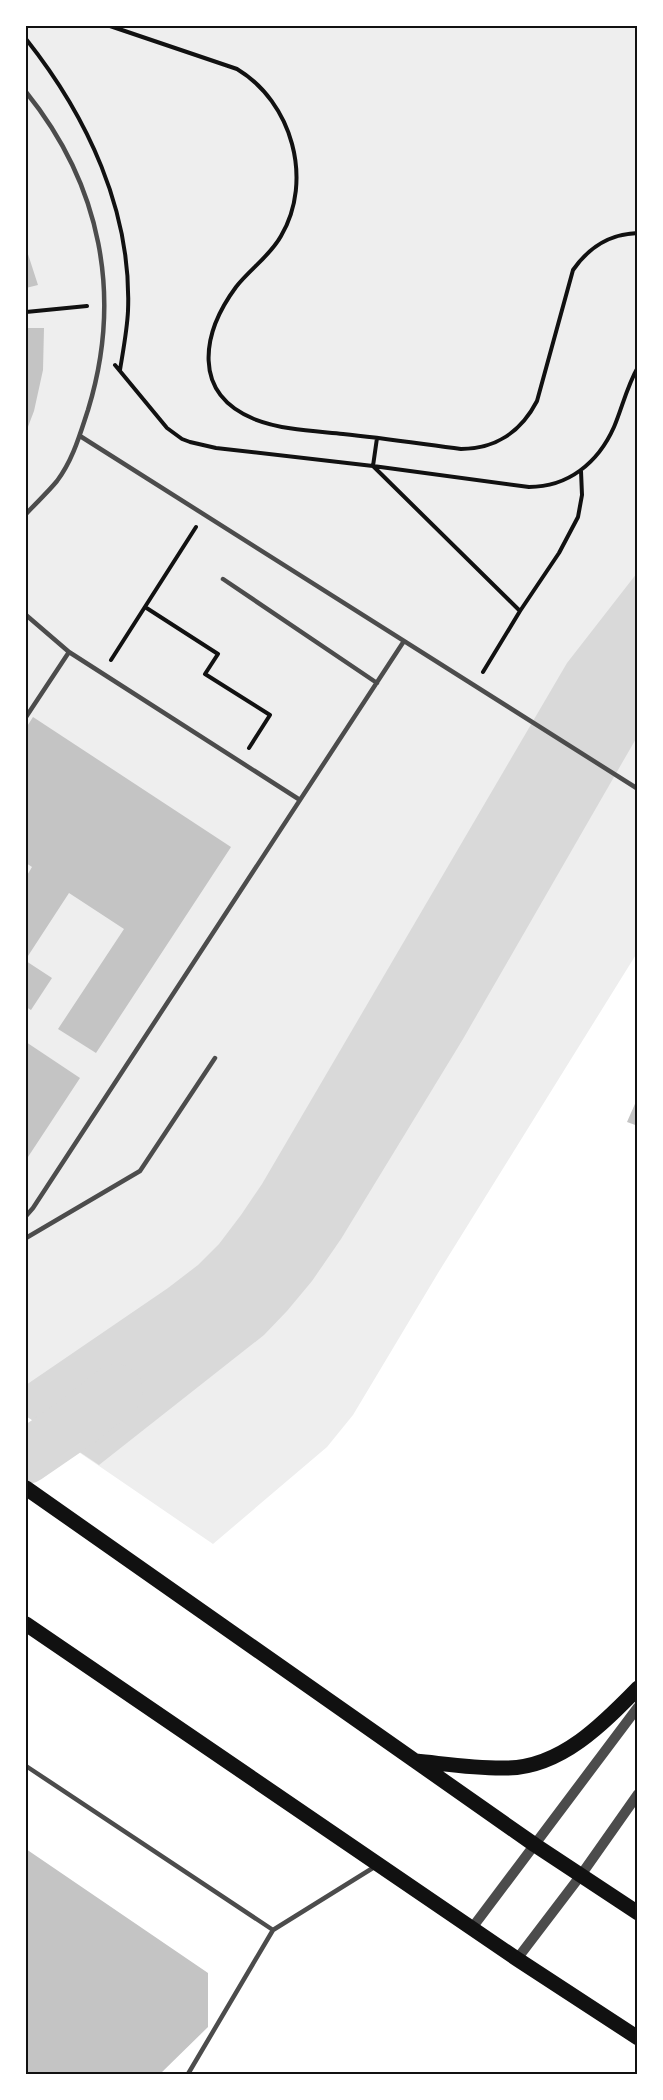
<svg xmlns="http://www.w3.org/2000/svg" width="663" height="2100" font-family="'Varela Round',sans-serif">
  <style>
    .green { fill: #eee }
    .water { fill: #d9d9d9 }
    .lines { fill: none; stroke-linecap: round; stroke-linejoin: round }
    .river { stroke: #d9d9d9; stroke-width: 54 }
    .building { fill: #c4c4c4 }
    .path { stroke: #111; stroke-width: 4 }
    .service { stroke: #4c4c4c; stroke-width: 4.5 }
    .tertiary { stroke: #4c4c4c; stroke-width: 10 }
    .primary { stroke: #111; stroke-width: 15 }
    .neatline { fill: none; stroke: #111; stroke-width: 2 }
  </style>
  <rect width="100%" height="100%" fill="#fff"/>
  <path class="green" d="M 26,26 L 637,26 L 637,953 L 438,1273 L 353,1415 L 327,1447 L 213,1544 L 26,1416 Z"/>
  <path class="water" d="M 637,573 L 637,737 L 463,1039 L 341,1239 L 312,1281 L 287,1311 L 264,1335 L 99,1465 L 26,1416 L 26,1385 L 168,1288 L 198,1265 L 219,1244 L 241,1215 L 262,1184 L 567,663 Z"/>
  <g class="lines">
    <path class="river" d="M 26,1457 L 77,1422 L 116,1391"/>
  </g>
  <path class="building" d="M 26,248 L 38,285 L 26,288 Z
    M 26,328 L 44,328 L 43,370 L 34,411 L 26,432 Z
    M 33,717 L 231,847 L 96,1053 L 58,1029 L 124,929 L 69,893 L 26,959 L 26,877 L 32,867 L 26,863 L 26,728 Z
    M 26,961 L 52,978 L 31,1010 L 26,1007 Z
    M 26,1042 L 80,1078 L 26,1160 Z
    M 638,1097 L 638,1126 L 627,1122 Z
    M 26,1849 L 208,1973 L 208,2027 L 160,2074 L 26,2074 Z"/>
  <g class="lines">
    <path class="path" d="M 110,26 L 237,69 C 292,102 314,180 281,236 C 270,256 250,269 236,287 C 202,333 191,393 254,419 C 282,430 314,431 343,434 C 383,438 422,444 461,449 C 495,449 521,432 537,401 L 573,270 C 589,247 609,234 638,233
      M 26,39 C 87,116 132,211 128,311 C 127,331 123,351 120,370
      M 26,312 L 87,306
      M 115,365 L 167,428 L 182,439 L 190,442 L 216,448 L 373,466 L 529,487 C 568,487 598,463 614,427 C 622,408 627,386 638,367
      M 377,438 L 373,466 L 520,611
      M 145,607 L 218,654 L 205,674 L 270,715 L 249,748
      M 111,660 L 196,527
      M 483,672 L 520,611 L 559,553 L 578,517 L 582,495 L 581,471"/>
    <path class="service" d="M 26,92 C 101,185 123,296 88,410 C 80,434 73,460 57,481 C 48,492 36,503 26,514
      M 80,436 L 638,789
      M 223,579 L 377,683
      M 26,615 L 69,652 L 300,800
      M 26,717 L 69,652
      M 26,1216 L 33,1208 L 404,641
      M 26,1238 L 140,1171 L 215,1058
      M 26,1766 L 273,1930
      M 188,2074 L 273,1930 L 376,1866"/>
    <path class="tertiary" d="M 472,1928 L 638,1707
      M 517,1959 L 581,1875 L 638,1794"/>
    <path class="primary" d="M 26,1488 L 535,1845 L 638,1913
      M 26,1624 L 517,1959 L 638,2038
      M 416,1761 C 446,1764 477,1769 508,1768 C 561,1767 603,1724 638,1688"/>
  </g>
  <rect width="663" height="2100" fill="none" stroke="#ffffff" stroke-width="54"/>
  <rect x="27" y="27" width="609" height="2046" class="neatline"/>
</svg>
